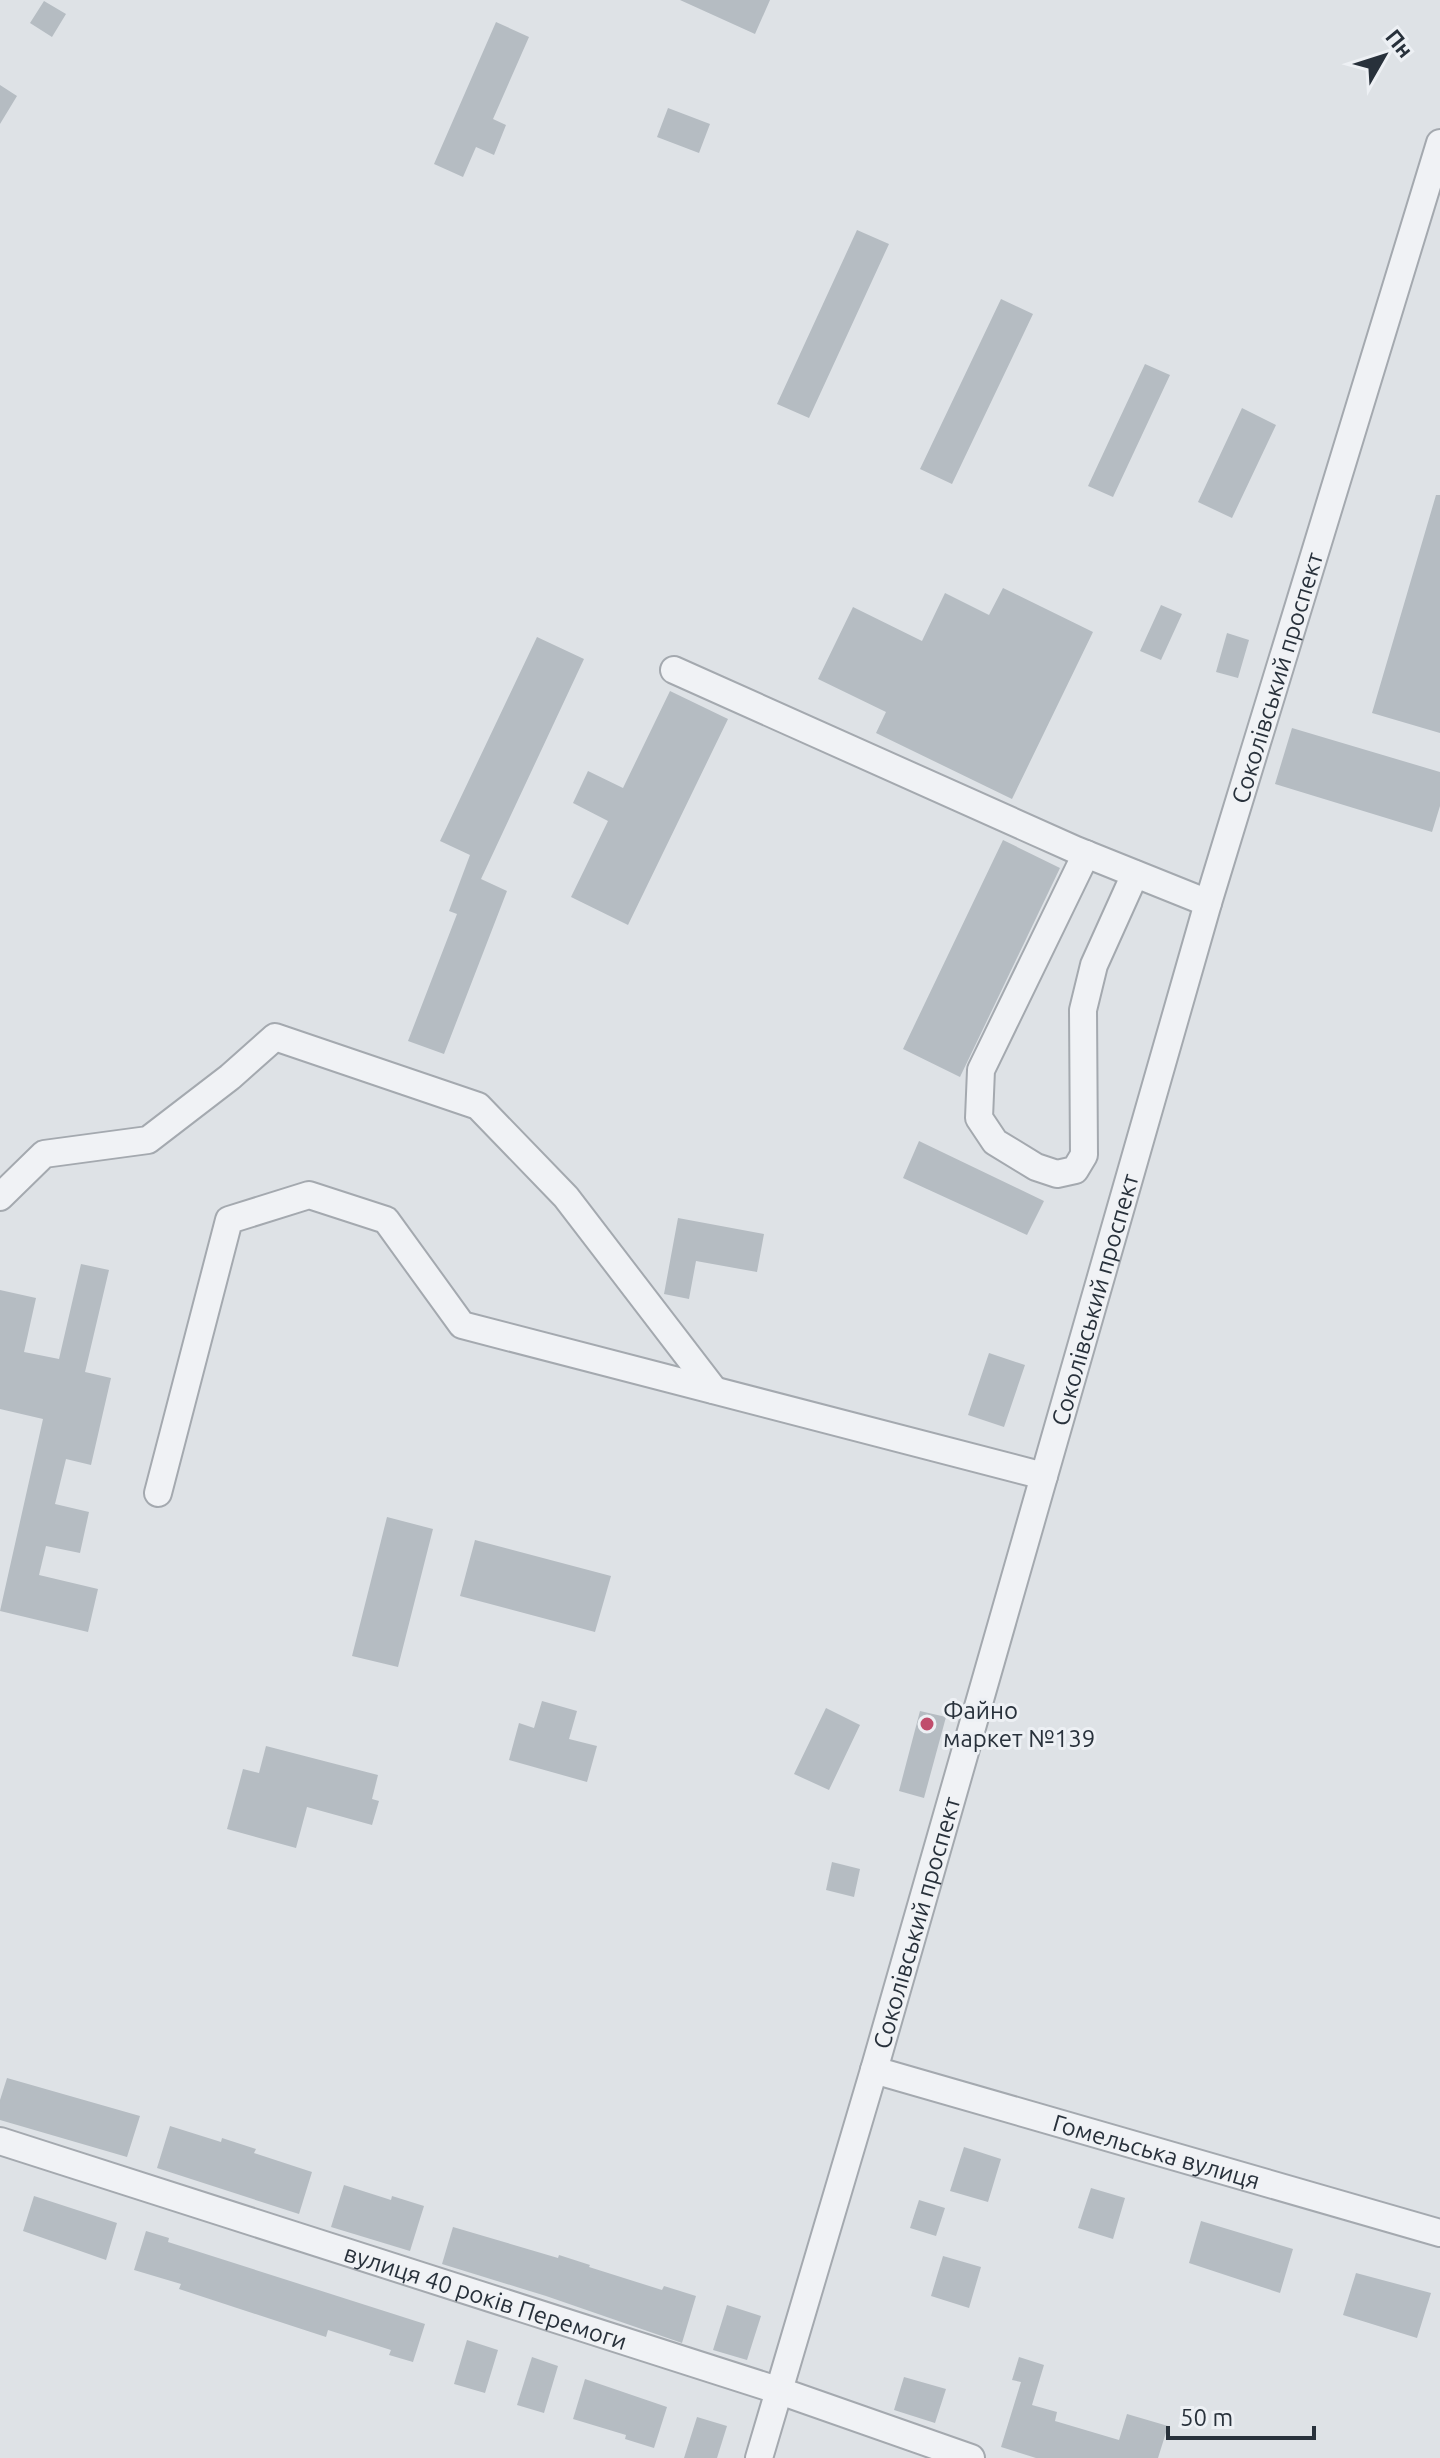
<svg xmlns="http://www.w3.org/2000/svg" width="1440" height="2458" font-family="Ubuntu,sans-serif">
  <style>
    .building { fill: #b5bcc2 }
    .lines { fill: none; stroke-linecap: round; stroke-linejoin: round }
    .minor-casing { stroke: #a4a9af; stroke-width: 30 }
    .minor { stroke: #f0f2f5; stroke-width: 26 }
    .poi-dot { fill: #c04d6c; stroke: #edf0f4; stroke-width: 3 }
    .labels { text-anchor: middle; dominant-baseline: central; stroke-width: 6; stroke-linejoin: round; paint-order: stroke }
    .street-label { font-size: 24px; fill: #28313b; stroke: #edf0f4 }
    .poi-label { font-size: 24px; fill: #28313b; stroke: #edf0f4; text-anchor: start }
  </style>
  <rect width="100%" height="100%" fill="#dee2e6"/>
  <path class="building" d="M 680,0 L 770,0 L 755,34 Z
    M 44,1 L 66,14 L 52,37 L 30,23 Z
    M 496,22 L 529,37 L 493,119 L 506,125 L 494,155 L 476,147 L 463,177 L 434,164 Z
    M 0,85 L 17,96 L 0,124 Z
    M 668,108 L 710,124 L 699,153 L 657,137 Z
    M 857,230 L 889,244 L 809,418 L 777,404 Z
    M 1001,299 L 1033,314 L 952,484 L 920,469 Z
    M 1145,364 L 1170,375 L 1113,497 L 1088,486 Z
    M 1242,408 L 1276,425 L 1232,518 L 1198,502 Z
    M 1436,495 L 1440,495 L 1440,733 L 1372,713 Z
    M 1003,588 L 1093,632 L 1012,799 L 876,733 L 886,712 L 818,679 L 853,607 L 922,641 L 945,593 L 989,615 Z
    M 1161,605 L 1182,614 L 1161,660 L 1140,651 Z
    M 1227,633 L 1249,640 L 1238,678 L 1216,672 Z
    M 537,637 L 584,659 L 481,879 L 507,891 L 444,1054 L 408,1041 L 457,914 L 449,911 L 470,855 L 440,841 Z
    M 670,691 L 728,719 L 628,925 L 571,897 L 608,821 L 573,803 L 588,771 L 623,788 Z
    M 1292,728 L 1440,772 L 1440,806 L 1432,832 L 1275,784 Z
    M 1003,840 L 1060,868 L 960,1077 L 903,1049 Z
    M 919,1141 L 1044,1201 L 1027,1235 L 903,1178 Z
    M 678,1218 L 764,1234 L 757,1272 L 696,1261 L 689,1299 L 664,1294 Z
    M 81,1264 L 109,1270 L 85,1372 L 111,1378 L 91,1465 L 66,1459 L 55,1504 L 89,1512 L 80,1553 L 46,1546 L 39,1575 L 98,1589 L 88,1632 L 0,1611 L 43,1419 L 0,1409 L 0,1290 L 36,1298 L 24,1352 L 59,1359 Z
    M 989,1353 L 1025,1365 L 1004,1427 L 968,1415 Z
    M 387,1517 L 433,1529 L 398,1667 L 352,1656 Z
    M 475,1540 L 611,1576 L 595,1632 L 460,1596 Z
    M 542,1701 L 577,1711 L 569,1739 L 597,1746 L 587,1782 L 509,1760 L 519,1723 L 534,1728 Z
    M 826,1708 L 860,1725 L 829,1790 L 794,1774 Z
    M 920,1711 L 946,1717 L 924,1798 L 899,1791 Z
    M 266,1746 L 378,1775 L 372,1799 L 379,1801 L 372,1825 L 307,1807 L 296,1848 L 227,1829 L 243,1769 L 259,1773 Z
    M 832,1862 L 860,1869 L 854,1897 L 826,1890 Z
    M 7,2078 L 140,2116 L 127,2157 L 0,2120 L 0,2100 Z
    M 170,2126 L 221,2142 L 222,2138 L 256,2149 L 254,2153 L 312,2172 L 299,2214 L 157,2168 Z
    M 964,2147 L 1001,2159 L 988,2202 L 950,2191 Z
    M 344,2185 L 391,2200 L 392,2196 L 424,2206 L 410,2251 L 331,2227 Z
    M 1091,2188 L 1125,2198 L 1113,2239 L 1078,2228 Z
    M 34,2196 L 117,2223 L 106,2260 L 23,2231 Z
    M 919,2200 L 945,2208 L 936,2236 L 910,2228 Z
    M 1201,2221 L 1293,2249 L 1280,2293 L 1189,2263 Z
    M 453,2227 L 558,2258 L 559,2255 L 590,2265 L 589,2267 L 662,2290 L 664,2286 L 696,2296 L 682,2343 L 546,2296 L 442,2264 Z
    M 146,2231 L 169,2238 L 168,2242 L 425,2324 L 413,2362 L 389,2355 L 391,2350 L 328,2330 L 326,2337 L 179,2289 L 181,2284 L 134,2270 Z
    M 943,2256 L 981,2267 L 969,2308 L 931,2296 Z
    M 1356,2273 L 1431,2293 L 1417,2338 L 1343,2315 Z
    M 727,2305 L 761,2316 L 747,2360 L 713,2350 Z
    M 467,2340 L 498,2350 L 485,2393 L 454,2384 Z
    M 532,2357 L 558,2366 L 544,2413 L 517,2405 Z
    M 1019,2357 L 1044,2365 L 1032,2405 L 1057,2412 L 1055,2421 L 1119,2440 L 1127,2414 L 1168,2426 L 1158,2458 L 1036,2458 L 1001,2447 L 1021,2382 L 1012,2380 Z
    M 904,2377 L 946,2389 L 935,2423 L 894,2410 Z
    M 585,2379 L 667,2407 L 654,2448 L 625,2439 L 626,2435 L 573,2419 Z
    M 697,2417 L 727,2426 L 717,2458 L 684,2458 Z"/>
  <g class="lines">
    <defs>
      <g id="minor">
        <path d="M 674,670 L 1076,850 L 1208,903"/>
        <path d="M 1086,854 L 981,1070 L 979,1118 L 995,1142 L 1036,1167 L 1057,1174 L 1075,1170 L 1084,1155 L 1083,1010 L 1094,965 L 1135,874"/>
        <path d="M 0,1197 L 44,1154 L 148,1140 L 230,1077 L 275,1037 L 478,1106 L 566,1197 L 714,1390"/>
        <path d="M 158,1493 L 229,1220 L 309,1195 L 386,1220 L 462,1325 L 1044,1476"/>
        <path id="s1" d="M 874,2070 L 1440,2233"/>
        <path id="s2" d="M 0,2141 L 780,2391 L 971,2458"/>
        <path id="s3" d="M 759,2458 L 874,2070 L 1208,903 L 1440,143"/>
      </g>
    </defs>
    <use href="#minor" class="minor-casing"/>
    <use href="#minor" class="minor"/>
  </g>
  <circle class="poi-dot" cx="927" cy="1724" r="8"/>
  <g class="labels">
    <g class="street-label">
      <text stroke="none"><textPath href="#s3" startOffset="1854">Соколівський проспект</textPath></text>
      <text stroke="none"><textPath href="#s3" startOffset="1206">Соколівський проспект</textPath></text>
      <text stroke="none"><textPath href="#s3" startOffset="558">Соколівський проспект</textPath></text>
      <text stroke="none"><textPath href="#s1" startOffset="294">Гомельська вулиця</textPath></text>
      <text stroke="none"><textPath href="#s2" startOffset="510">вулиця 40 років Перемоги</textPath></text>
    </g>
    <g class="poi-label">
      <text x="943" y="1710">Файно<tspan x="943" dy="28">маркет №139</tspan></text>
    </g>
  </g>
  <g transform="translate(1384 56) rotate(51)" stroke="#edf0f4" stroke-width="6" paint-order="stroke">
  <path d="M0-6L14 30L0 20L-14 30Z" fill="#28313b"/>
  <text y="-12" font-size="22" font-weight="bold" text-anchor="middle" fill="#28313b">Пн</text>
  </g>
  <path d="M1168 2426v12h146v-12" fill="none" stroke="#28313b" stroke-width="4"/>
  <text x="1180" y="2426" font-size="24" fill="#28313b" stroke="#edf0f4" stroke-width="6" paint-order="stroke">50 m</text>
</svg>
